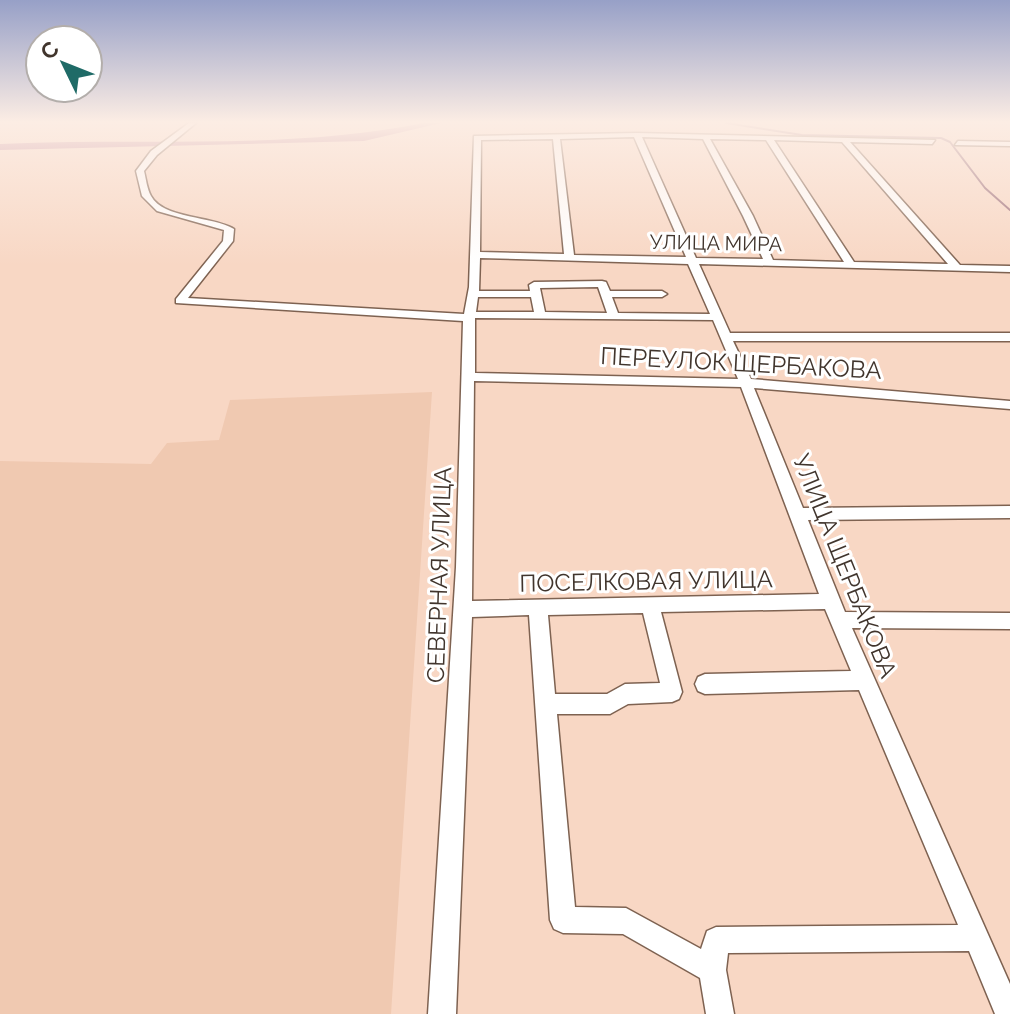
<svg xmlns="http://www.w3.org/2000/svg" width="1010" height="1014" font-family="Raleway,sans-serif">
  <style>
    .built { fill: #f0c9b1 }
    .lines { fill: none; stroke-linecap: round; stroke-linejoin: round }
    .stream { stroke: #986a76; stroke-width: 2 }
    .river { fill: #be8195; fill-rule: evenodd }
    .street-casing { stroke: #7e6251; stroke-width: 3 }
    .street { fill: #fff; fill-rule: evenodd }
    .labels { text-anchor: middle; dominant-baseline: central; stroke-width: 6; stroke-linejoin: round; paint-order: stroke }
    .far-street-label { font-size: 20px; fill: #41352d; stroke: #fff }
    .street-label { font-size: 24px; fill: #41352d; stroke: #fff }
  </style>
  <rect width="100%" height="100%" fill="#f8d7c4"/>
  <path class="built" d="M 432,392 L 391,1014 L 0,1014 L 0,461 L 151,464 L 167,443 L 219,440 L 230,400 Z"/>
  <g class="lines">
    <path class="stream" d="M 726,123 L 802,135 L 941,138 L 950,142 L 985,188 L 1010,210"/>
    <path class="river" d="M 423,123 L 441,123 L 364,141 L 0,150 L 0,144 C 140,137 285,151 423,123 Z"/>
    <defs>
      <path id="street" d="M 189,123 L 196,123 L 157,155 L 144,171 C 146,179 147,189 151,196 C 163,219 213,216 234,229 L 233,241 L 188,298 L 464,314 L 469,287 L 474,136 L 637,133 L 935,140 L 932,144 L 850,142 L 960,265 L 1010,266 L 1010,272 L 699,264 L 730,333 L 1010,333 L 1010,341 L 733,341 L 751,379 L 1010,401 L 1010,409 L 754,388 L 803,508 L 1010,506 L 1010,518 L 808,520 L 845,612 L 1010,613 L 1010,629 L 852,628 L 1010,984 L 1010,1014 L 995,1014 L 969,951 L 728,953 L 726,970 L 734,1014 L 706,1014 L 700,978 L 623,934 L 563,933 L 554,929 L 550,920 L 529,615 L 472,617 L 456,1014 L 428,1014 L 456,567 L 463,321 L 176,303 L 176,299 L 223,241 L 224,230 L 157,211 L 142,196 L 136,171 L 151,151 ZM 634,137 L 686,257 L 574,255 L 560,139 ZM 642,137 L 703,139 L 743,216 L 763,259 L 696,258 ZM 553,139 L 564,254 L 480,252 L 481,140 ZM 710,139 L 766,140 L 844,262 L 773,260 L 753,216 ZM 774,140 L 842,142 L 948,264 L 854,262 ZM 480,258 L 688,264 L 710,314 L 618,313 L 612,297 L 662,297 L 667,294 L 662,291 L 610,291 L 606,282 L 602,281 L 534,282 L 529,285 L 530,291 L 479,291 ZM 598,287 L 607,313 L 545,312 L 540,288 ZM 478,297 L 531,297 L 534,312 L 476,312 ZM 475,318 L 713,320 L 738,379 L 475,373 ZM 474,381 L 741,387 L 819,594 L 472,601 ZM 825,609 L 851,671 L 705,674 L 698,677 L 695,684 L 698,691 L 705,694 L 859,690 L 958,925 L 716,927 L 707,931 L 701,949 L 626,908 L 575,907 L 557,714 L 610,714 L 628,704 L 672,702 L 679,699 L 682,692 L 661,612 ZM 643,613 L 660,683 L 625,684 L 607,694 L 555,694 L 548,615 Z
        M 958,141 L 1010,142 L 1010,146 L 955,145 Z"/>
    </defs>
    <use href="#street" class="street-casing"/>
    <use href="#street" class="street"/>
  </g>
  <linearGradient id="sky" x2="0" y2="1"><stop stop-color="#97a0c7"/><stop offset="0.46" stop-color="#fcede4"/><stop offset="1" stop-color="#fcede4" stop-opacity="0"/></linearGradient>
  <rect width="1010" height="265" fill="url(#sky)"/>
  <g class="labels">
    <g class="far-street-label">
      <text transform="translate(716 243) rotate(1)">УЛИЦА МИРА</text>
    </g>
    <g class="street-label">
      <text transform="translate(741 363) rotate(3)">ПЕРЕУЛОК ЩЕРБАКОВА</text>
      <text transform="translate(845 566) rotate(68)">УЛИЦА ЩЕРБАКОВА</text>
      <text transform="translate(439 575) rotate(-88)">СЕВЕРНАЯ УЛИЦА</text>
      <text transform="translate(646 581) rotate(-1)">ПОСЕЛКОВАЯ УЛИЦА</text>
    </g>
  </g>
  <g transform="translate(64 64) rotate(313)"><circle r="38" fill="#ffffff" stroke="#b3aeab" stroke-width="2"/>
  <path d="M0-6L14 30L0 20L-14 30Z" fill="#1f6b67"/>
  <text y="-12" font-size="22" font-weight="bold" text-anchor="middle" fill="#41352d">С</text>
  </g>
</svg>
